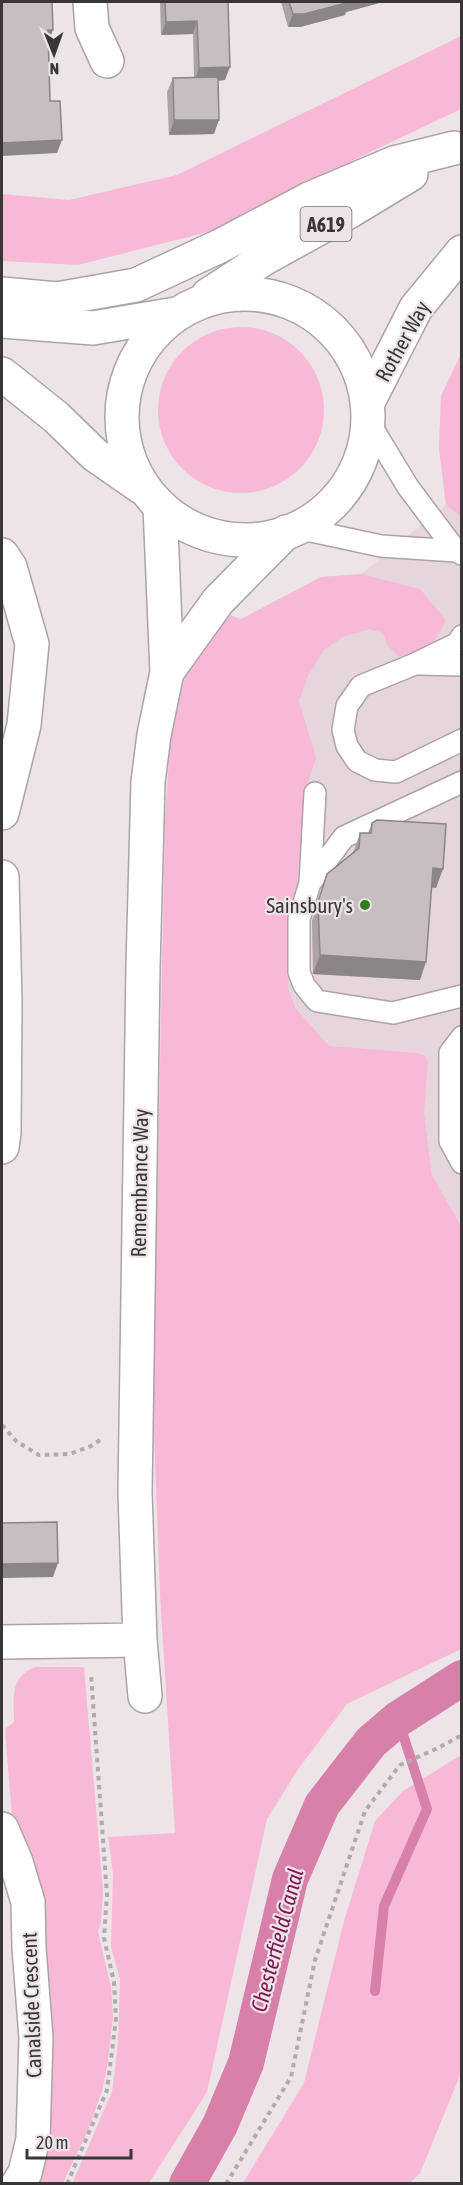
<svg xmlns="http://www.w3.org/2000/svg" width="463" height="2185" font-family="'Asap Condensed',sans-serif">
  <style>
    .built { fill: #e6d5dc }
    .green { fill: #f8b9d6 }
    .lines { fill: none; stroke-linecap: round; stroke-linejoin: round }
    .stream { stroke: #d680aa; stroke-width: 10 }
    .canal { stroke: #d680aa; stroke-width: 36 }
    .service-casing { stroke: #aba3a7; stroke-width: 24 }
    .minor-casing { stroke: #aba3a7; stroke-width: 36 }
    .trunk-casing { stroke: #aba3a7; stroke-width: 36 }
    .path { stroke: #b2aaae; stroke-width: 4; stroke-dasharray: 4.5 4.5; stroke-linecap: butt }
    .service { stroke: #fff; stroke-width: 21 }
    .minor { stroke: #fff; stroke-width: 33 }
    .trunk { stroke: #fff; stroke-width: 33 }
    .wall { fill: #aba3a7 }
    .shaded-wall { fill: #8b8588 }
    .building { fill: #c7bec2; stroke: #8b8588; stroke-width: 1.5 }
    .poi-dot { fill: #347c22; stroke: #ede4e8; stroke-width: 2 }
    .labels { text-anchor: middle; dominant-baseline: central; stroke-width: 4.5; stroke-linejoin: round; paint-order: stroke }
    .shield { fill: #ede4e8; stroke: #6f6a6c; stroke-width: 1.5 }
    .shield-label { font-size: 20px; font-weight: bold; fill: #393637 }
    .street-label { font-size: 21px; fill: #393637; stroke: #ede4e8 }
    .poi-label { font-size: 21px; fill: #393637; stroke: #ede4e8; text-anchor: end }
    .water-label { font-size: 22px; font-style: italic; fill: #7d1754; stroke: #ede4e8 }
  </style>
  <rect width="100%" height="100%" fill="#ede4e8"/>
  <path class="built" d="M 461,354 L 461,1226 L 432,1175 L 424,1111 L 331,1107 L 165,821 L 170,745 L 229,615 L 241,619 L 321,577 L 361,574 L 446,505 L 439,448 L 441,396 Z"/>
  <path class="green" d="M 461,36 L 461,109 L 358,158 L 231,226 L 78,265 L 2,261 L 2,194 L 69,200 L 177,175 Z
    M158 410a83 83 0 1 1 166 0a83 83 0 1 1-166 0Z
    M 461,354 L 462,517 L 461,517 L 446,505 L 439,448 L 441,396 Z
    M 361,574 L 420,589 L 446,620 C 434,644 427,657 398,656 L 388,646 L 383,633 L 370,629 L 343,637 L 324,650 L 308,676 L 299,701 L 316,758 L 305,791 L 288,988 L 296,1009 L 329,1046 L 418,1053 L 424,1055 L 428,1062 L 424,1111 L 432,1175 L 461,1226 L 461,1649 L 347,1704 L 299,1768 L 267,1819 L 207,2092 L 149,2183 L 72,2184 L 112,2092 L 118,2043 L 120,1979 L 111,1947 L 113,1874 L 108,1837 L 175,1833 L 160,1595 L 153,1409 L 165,821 L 170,745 L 185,676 L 206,640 L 229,615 L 241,619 L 321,577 Z
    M 35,1667 L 84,1667 L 103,1891 L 101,1921 L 98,1932 L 111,1987 L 113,2018 L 107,2067 L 102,2091 L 88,2130 L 63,2183 L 29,2183 L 12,1818 L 5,1729 L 14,1722 C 14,1698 9,1678 35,1667 Z
    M 461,1755 L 461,2073 L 420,2173 L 410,2183 L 243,2183 L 304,2083 L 344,1921 L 375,1821 L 403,1791 Z"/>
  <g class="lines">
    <path class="stream" d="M 375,1991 L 384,1906 L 427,1809 L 398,1719"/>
    <path class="canal" d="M 187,2184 L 220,2125 L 246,2063 L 290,1879 L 322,1805 L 371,1742 L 398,1719 L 462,1678"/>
    <defs>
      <path id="service" d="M 368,421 L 408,487 L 456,551
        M 297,528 L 381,546 L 456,551 L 462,554
        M 462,636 L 458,643 L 415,664 L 361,686 L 347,706 L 343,730 L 347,746 L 357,761 L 375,770 L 396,772 L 462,740
        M 419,664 L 462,665
        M 462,782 L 344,837 L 310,883 L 299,919 L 299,972 L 304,985 L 317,1001 L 393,1013 L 462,996
        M 310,883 L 315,793
        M 462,1037 L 450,1053 L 450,1141 L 462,1163"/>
      <path id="minor" d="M 90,2 L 92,28 L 107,61
        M 2,555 L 10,567 L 32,644 L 24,725 L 2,813
        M 167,672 L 218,601 L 286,532
        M 2,877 L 5,1003 L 4,1132 L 2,1147
        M 2,1642 L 140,1640
        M 145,1696 L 140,1640 L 135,1493 L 143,967 L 148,782 L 154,735 L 167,672 L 160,506
        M 2,1829 L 16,1862 L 28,1902 L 29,1948 L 36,2038 L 33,2139 L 25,2173 L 18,2184"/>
      <path id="trunk" d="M 2,294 L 57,299 L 136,285 L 220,246 L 309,199 L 394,163 L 454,148
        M122 417a123 123 0 1 1 246 0a123 123 0 1 1-246 0Z
        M 208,295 L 265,258 L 350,211 L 411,174
        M 2,321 L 93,328 L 176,314
        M 2,374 L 56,417 L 95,455 L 141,487
        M 367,404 L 416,308 L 462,252"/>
    </defs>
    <use href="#service" class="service-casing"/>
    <use href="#minor" class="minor-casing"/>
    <use href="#trunk" class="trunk-casing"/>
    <path class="path" d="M 2,1425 L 16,1441 L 39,1455 L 70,1454 L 91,1446 L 103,1438
      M 67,2184 L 107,2090 L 116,2019 L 114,1982 L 104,1938 L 107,1895 L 91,1674
      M 226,2184 L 291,2077 L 315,1960 L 365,1811 L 400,1765 L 438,1748 L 462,1735"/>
    <use href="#service" class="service"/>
    <use href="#minor" class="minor"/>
    <use href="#trunk" class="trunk"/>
  </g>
  <path class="wall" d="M 160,2 L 228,2 L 225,80 L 218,81 L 214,134 L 169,135 L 167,92 L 173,78 L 194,77 L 193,34 L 161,35 Z
    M 281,2 L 383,2 L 346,12 L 345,15 L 300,27 L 288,27 Z
    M 372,823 L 436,888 L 432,887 L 420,980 L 313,974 L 312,921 L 327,874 L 353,853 L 360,833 L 368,833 Z"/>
  <path class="shaded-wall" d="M 349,2 L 383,2 L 346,12 L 345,15 L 300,27 L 288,27 L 293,14 Z
    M 197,21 L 193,34 L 161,35 L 166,22 Z
    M 48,30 L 53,30 L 48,43 Z
    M 230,67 L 225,80 L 194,82 L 199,68 Z
    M 174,120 L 219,120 L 214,134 L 169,135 Z
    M 62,140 L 57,153 L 2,156 L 2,143 Z
    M 433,868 L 443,869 L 436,888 L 426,887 Z
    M 320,955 L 426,962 L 420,980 L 313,974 Z
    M 58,1563 L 53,1577 L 2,1578 L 2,1564 Z"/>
  <path class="building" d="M 2,2 L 52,2 L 53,30 L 48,30 L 50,101 L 60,101 L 62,140 L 2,143 Z
    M 165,2 L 228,2 L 230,67 L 199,68 L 197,21 L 166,22 Z
    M 289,2 L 350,2 L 304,14 L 293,14 Z
    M 218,77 L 219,120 L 174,120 L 173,78 Z
    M 377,820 L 446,824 L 443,869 L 433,868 L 426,962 L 320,955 L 318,902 L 327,874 L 359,848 L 360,833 L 371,833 L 372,823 Z
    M 57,1522 L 58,1563 L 2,1564 L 2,1523 Z"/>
  <circle class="poi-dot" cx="365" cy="905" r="6"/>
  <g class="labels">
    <rect class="shield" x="300.5" y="207" width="51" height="34" rx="4.5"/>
    <g class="shield-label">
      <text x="326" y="224">A619</text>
    </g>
    <g class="street-label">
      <text transform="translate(402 341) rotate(-61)">Rother Way</text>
      <text transform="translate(139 1183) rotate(-89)">Remembrance Way</text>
      <text transform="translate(31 2005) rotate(-92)">Canalside Crescent</text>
    </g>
    <g class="poi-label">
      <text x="353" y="905">Sainsbury's</text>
    </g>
    <g class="water-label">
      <text transform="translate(277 1940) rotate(-75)">Chesterfield Canal</text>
    </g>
  </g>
  <rect width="463" height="2185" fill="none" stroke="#393637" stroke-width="6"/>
  <g transform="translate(54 54) rotate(179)" stroke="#ede4e8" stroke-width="4.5" paint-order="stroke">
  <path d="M0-4.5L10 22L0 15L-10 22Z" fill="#393637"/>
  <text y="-9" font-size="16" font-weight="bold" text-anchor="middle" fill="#393637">N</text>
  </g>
  <path d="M27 2149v9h104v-9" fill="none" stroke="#393637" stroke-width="3"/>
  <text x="36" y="2149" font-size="18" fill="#393637" stroke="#ede4e8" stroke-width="4.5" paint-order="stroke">20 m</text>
</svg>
